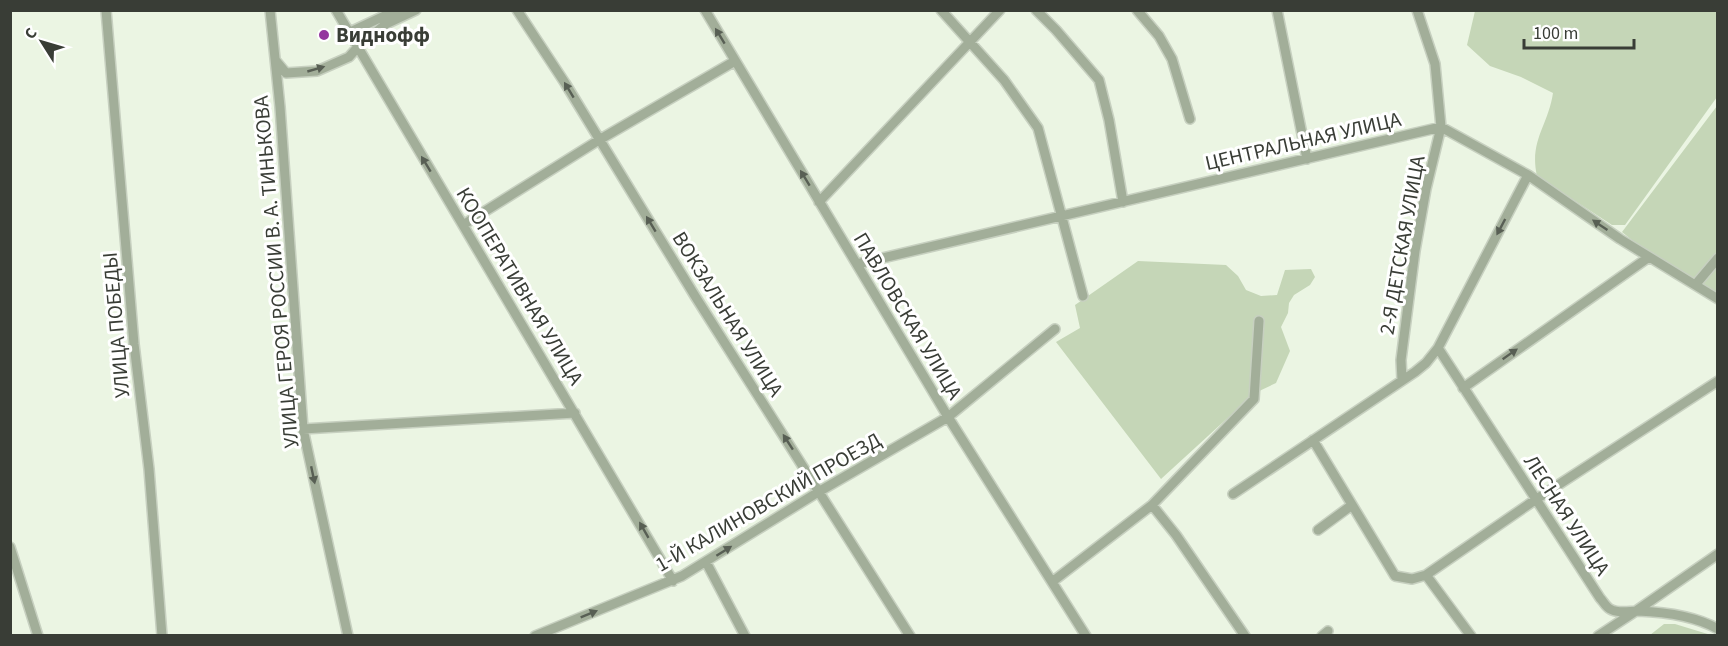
<svg xmlns="http://www.w3.org/2000/svg" width="1728" height="646" font-family="'Source Sans 3',sans-serif">
  <style>
    .green { fill: #c5d6b7 }
    .lines { fill: none; stroke-linecap: round; stroke-linejoin: round }
    .minor-casing { stroke: #c7d0c0; stroke-width: 12 }
    .minor { stroke: #a2ae99; stroke-width: 9 }
    .oneway { fill: #585f54 }
    .poi-dot { fill: #94359e; stroke: #fff; stroke-width: 2 }
    .labels { text-anchor: middle; dominant-baseline: central; stroke-width: 6; stroke-linejoin: round; paint-order: stroke }
    .poi-label { font-size: 21px; font-weight: bold; fill: #393d36; stroke: #fff; text-anchor: start }
    .street-label { font-size: 21px; fill: #393d36; stroke: #fff }
  </style>
  <rect width="100%" height="100%" fill="#ebf5e3"/>
  <path class="green" d="M 1475,11 L 1717,11 L 1717,97 L 1625,225 L 1612,225 L 1537,176 C 1529,141 1548,126 1553,93 L 1521,77 L 1490,66 L 1467,45 Z
    M 1717,106 L 1717,296 L 1643,249 L 1622,232 Z
    M 1138,261 L 1226,265 L 1238,276 L 1246,290 L 1261,296 L 1277,295 L 1285,270 L 1311,269 L 1315,277 L 1310,285 L 1294,295 L 1289,303 L 1288,313 L 1281,327 L 1290,351 L 1276,383 L 1255,393 L 1161,479 L 1056,342 L 1080,328 L 1075,305 Z
    M 1664,624 L 1675,624 L 1711,635 L 1650,635 Z"/>
  <g class="lines">
    <defs>
      <path id="minor" d="M 106,10 L 134,344 L 149,469 L 162,636
        M 270,10 L 280,107 L 303,429 L 348,636
        M 336,10 L 673,581
        M 517,10 L 565,83 L 695,296 L 910,636
        M 705,10 L 948,417 L 1086,636
        M 941,10 L 1004,80 L 1038,128 L 1083,296
        M 1036,10 L 1056,30 L 1099,80 L 1109,120 L 1123,202
        M 1137,10 L 1159,36 L 1172,59 L 1190,119
        M 1277,10 L 1307,159
        M 348,33 L 397,10
        M 276,61 L 286,73 L 317,71 L 349,57 L 357,48 L 386,24 L 416,10
        M 1528,175 L 1438,348 L 1600,598 C 1603,601 1606,607 1610,609 C 1618,614 1629,611 1638,611 C 1664,612 1695,616 1718,629
        M 819,202 L 1000,10
        M 463,225 L 599,140 L 735,61
        M 857,264 L 1441,127 L 1528,175 L 1620,239 L 1718,299
        M 1696,284 L 1718,258
        M 1402,380 L 1401,360 L 1415,251 L 1426,189 L 1441,127 L 1435,64 L 1417,10
        M 1463,388 L 1649,257
        M 303,429 L 575,413
        M 1313,440 L 1395,576 L 1412,579 L 1426,575 L 1535,500 L 1718,381
        M 1233,494 L 1415,372 L 1426,363 L 1438,348
        M 1152,505 L 1176,535 L 1245,636
        M 1318,530 L 1352,505
        M 10,547 L 38,636
        M 706,562 L 745,636
        M 1426,575 L 1471,636
        M 1052,582 L 1152,505 L 1254,399 L 1259,321
        M 535,636 L 682,576 L 820,491 L 948,417 L 1055,329
        M 1322,636 L 1328,631
        M 1598,636 L 1636,611 L 1718,554"/>
    </defs>
    <use href="#minor" class="minor-casing"/>
    <use href="#minor" class="minor"/>
  </g>
  <defs><path id="oneway-solid" d="M-6-.8H1V-3.2L6.5 0L1 3.2V.8H-6Z" transform="scale(1.5)"/></defs>
  <g class="oneway">
    <use href="#oneway-solid" transform="translate(720 36) rotate(-121)"/>
    <use href="#oneway-solid" transform="translate(316 69) rotate(-16)"/>
    <use href="#oneway-solid" transform="translate(569 90) rotate(-121)"/>
    <use href="#oneway-solid" transform="translate(426 164) rotate(-121)"/>
    <use href="#oneway-solid" transform="translate(805 178) rotate(-121)"/>
    <use href="#oneway-solid" transform="translate(651 224) rotate(-121)"/>
    <use href="#oneway-solid" transform="translate(1600 225) rotate(-146)"/>
    <use href="#oneway-solid" transform="translate(1501 227) rotate(118)"/>
    <use href="#oneway-solid" transform="translate(1510 354) rotate(-35)"/>
    <use href="#oneway-solid" transform="translate(788 442) rotate(-123)"/>
    <use href="#oneway-solid" transform="translate(313 475) rotate(78)"/>
    <use href="#oneway-solid" transform="translate(644 530) rotate(-120)"/>
    <use href="#oneway-solid" transform="translate(724 551) rotate(-32)"/>
    <use href="#oneway-solid" transform="translate(589 614) rotate(-22)"/>
  </g>
  <circle class="poi-dot" cx="324" cy="35" r="6"/>
  <g class="labels">
    <g class="poi-label">
      <text x="336" y="35">Виднофф</text>
    </g>
    <g class="street-label">
      <text transform="translate(1303 141) rotate(-13)">ЦЕНТРАЛЬНАЯ УЛИЦА</text>
      <text transform="translate(1402 245) rotate(-80)">2-Я ДЕТСКАЯ УЛИЦА</text>
      <text transform="translate(276 272) rotate(-95)">УЛИЦА ГЕРОЯ РОССИИ В. А. ТИНЬКОВА</text>
      <text transform="translate(520 286) rotate(59)">КООПЕРАТИВНАЯ УЛИЦА</text>
      <text transform="translate(728 314) rotate(58)">ВОКЗАЛЬНАЯ УЛИЦА</text>
      <text transform="translate(908 316) rotate(59)">ПАВЛОВСКАЯ УЛИЦА</text>
      <text transform="translate(116 325) rotate(-95)">УЛИЦА ПОБЕДЫ</text>
      <text transform="translate(768 502) rotate(-30)">1-Й КАЛИНОВСКИЙ ПРОЕЗД</text>
      <text transform="translate(1567 515) rotate(57)">ЛЕСНАЯ УЛИЦА</text>
    </g>
  </g>
  <rect width="1728" height="646" fill="none" stroke="#393d36" stroke-width="24"/>
  <g transform="translate(42 42) rotate(307)" stroke="#ffffff" stroke-width="4.5" paint-order="stroke">
  <path d="M0-4.5L10 22L0 15L-10 22Z" fill="#393d36"/>
  <text y="-9" font-size="16" font-weight="bold" text-anchor="middle" fill="#393d36">С</text>
  </g>
  <path d="M1524 39v9h110v-9" fill="none" stroke="#393d36" stroke-width="3"/>
  <text x="1533" y="39" font-size="18" fill="#393d36" stroke="#ffffff" stroke-width="4.5" paint-order="stroke">100 m</text>
</svg>
